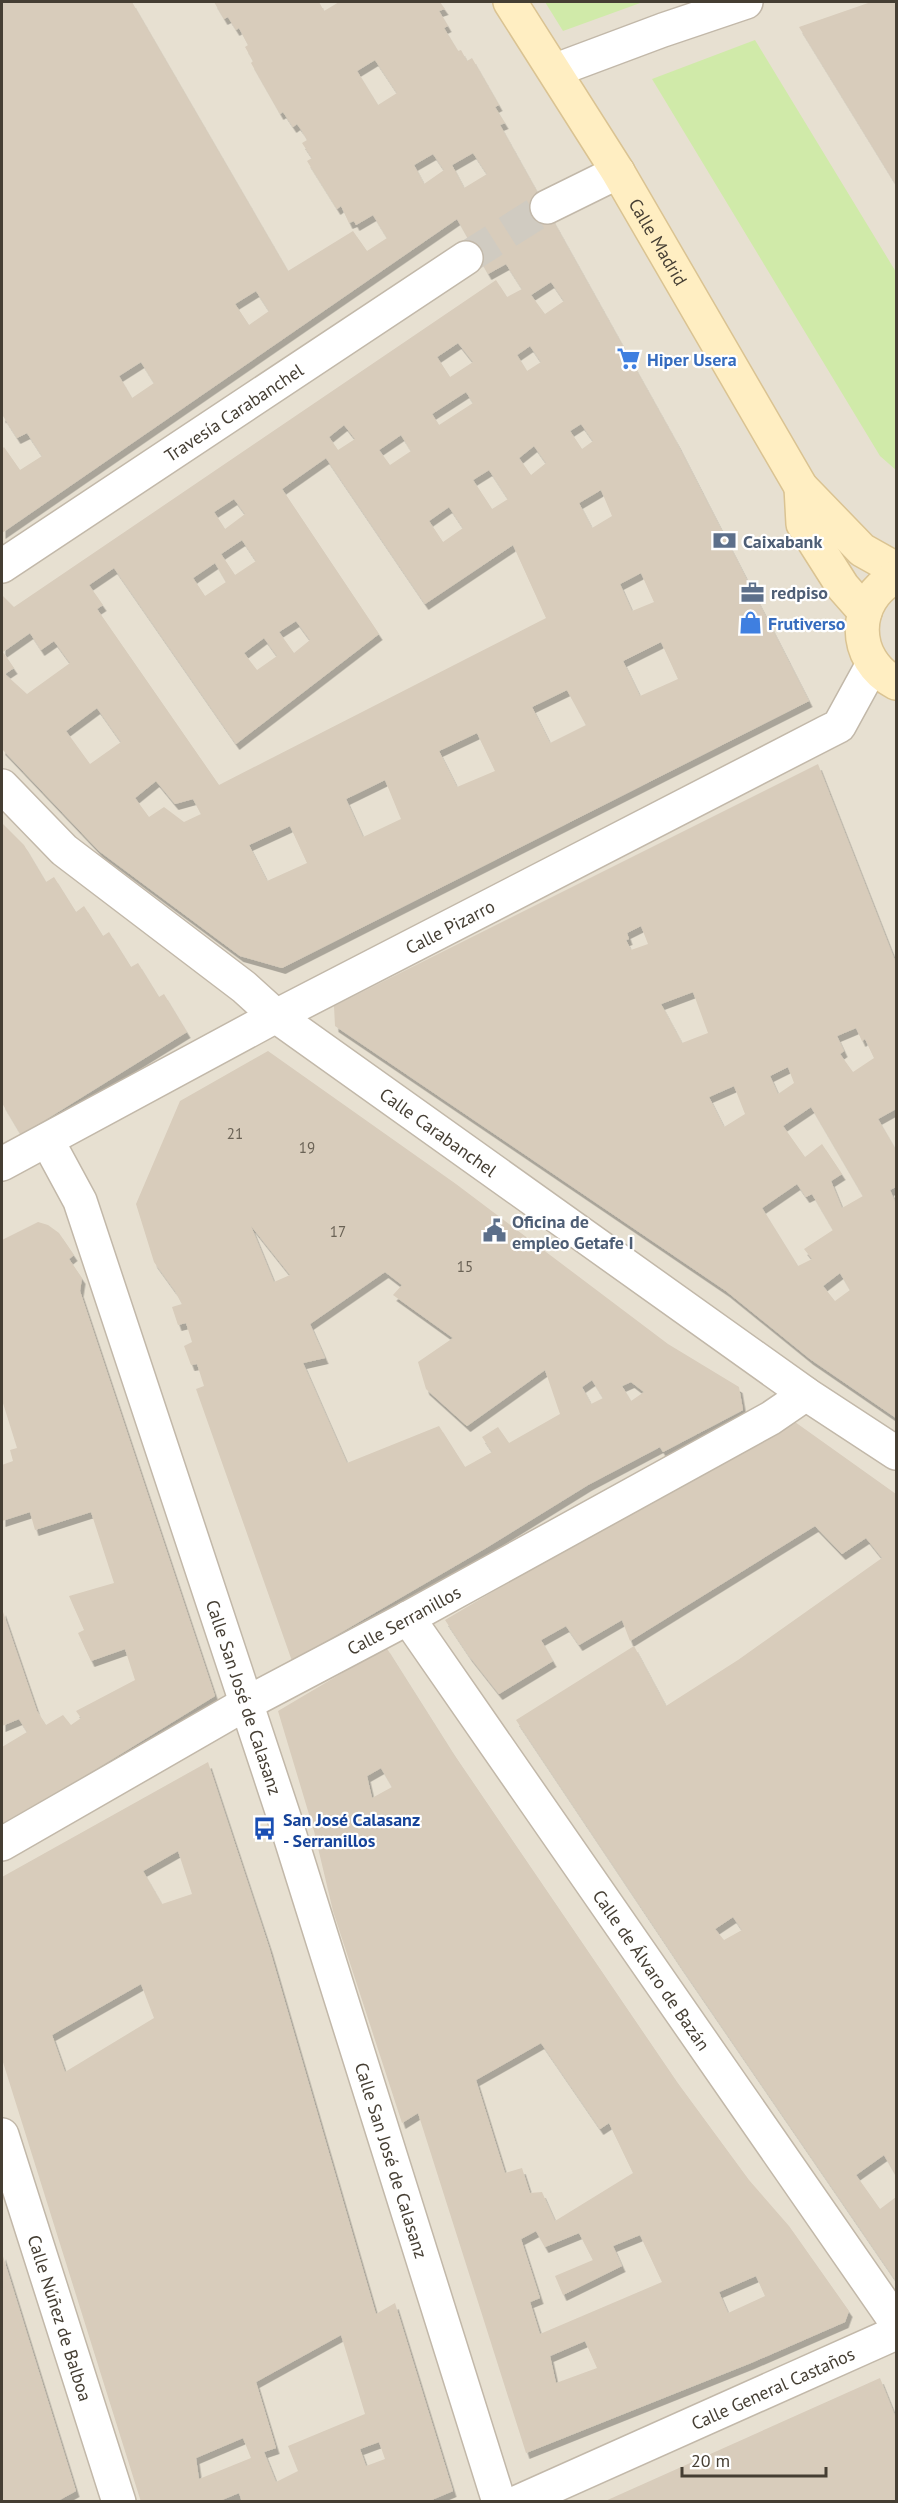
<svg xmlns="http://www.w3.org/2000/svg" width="898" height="2503" font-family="'PT Sans',sans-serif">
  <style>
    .residential { fill: #e7e0d1 }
    .green { fill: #d0eaa9 }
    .building { fill: #d8ccbb; fill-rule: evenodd; filter: url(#shadow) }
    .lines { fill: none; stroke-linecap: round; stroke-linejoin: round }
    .street-tunnel { stroke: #d0cbc1; stroke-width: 33; stroke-dasharray: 33 16; stroke-linecap: butt }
    .street-casing { stroke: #c2b8a9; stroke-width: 36 }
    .secondary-casing { stroke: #dac392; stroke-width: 36 }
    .street { stroke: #fff; stroke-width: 33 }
    .secondary { stroke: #ffeec2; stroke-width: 33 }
    .labels { text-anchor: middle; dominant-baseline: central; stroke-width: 4.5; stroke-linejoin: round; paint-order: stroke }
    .number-label { font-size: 15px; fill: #6a6255 }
    .street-label { font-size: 18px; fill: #453e33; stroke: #fff }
    .shop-label { font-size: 18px; font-weight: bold; fill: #366cbe; stroke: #fff; text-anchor: start }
    .service-label { font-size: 18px; font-weight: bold; fill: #4e5e75; stroke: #fff; text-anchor: start }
    .transit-label { font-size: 18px; font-weight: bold; fill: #164399; stroke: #fff; text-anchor: start }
  </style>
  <defs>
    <filter id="shadow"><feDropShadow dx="3.5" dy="6" stdDeviation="0" flood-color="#0004"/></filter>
  </defs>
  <rect width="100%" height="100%" fill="#f3eee4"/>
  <path class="residential" d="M 2,2 L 896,2 L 896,2501 L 2,2501 Z"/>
  <path class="green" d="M 545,2 L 643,2 L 563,31 Z
    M 755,40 L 896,272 L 896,470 L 880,456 L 652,79 Z"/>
  <path class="building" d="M 2,2 L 132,2 L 288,271 L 353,231 L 367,251 L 387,238 L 373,215 L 356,225 L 354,221 L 349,223 L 341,206 L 337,209 L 307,161 L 312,158 L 302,143 L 307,140 L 302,131 L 297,124 L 293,127 L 283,112 L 280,114 L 251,63 L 253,61 L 245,47 L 248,45 L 239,28 L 236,30 L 228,17 L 224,19 L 214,2 L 319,2 L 324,11 L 339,2 L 440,2 L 445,9 L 439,11 L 448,26 L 444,28 L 458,51 L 461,50 L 467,61 L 472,58 L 499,105 L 495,107 L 505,123 L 500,125 L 677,443 L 809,701 L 282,968 L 240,956 L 99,851 L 2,749 L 2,595 L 14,607 L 496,280 L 507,297 L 522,289 L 506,264 L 488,274 L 457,219 L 2,533 L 2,449 L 4,447 L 20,470 L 42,456 L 27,433 L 17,438 L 3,416 L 2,418 ZM 375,60 L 397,93 L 378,105 L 357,71 ZM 473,153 L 487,174 L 464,188 L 452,165 ZM 433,154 L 444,170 L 424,184 L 414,165 ZM 551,282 L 564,301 L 545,314 L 531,295 ZM 256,291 L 269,311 L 249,325 L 235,304 ZM 458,343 L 473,362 L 450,377 L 437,357 ZM 530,346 L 541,362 L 527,371 L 517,355 ZM 141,362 L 154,383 L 132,398 L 119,376 ZM 466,392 L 473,403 L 439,425 L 432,414 ZM 581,424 L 593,441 L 582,449 L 570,431 ZM 344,425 L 355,439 L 338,450 L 329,437 ZM 401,435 L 411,451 L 390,465 L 379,450 ZM 534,446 L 546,463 L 531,475 L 519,458 ZM 326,458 L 425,604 L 513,545 L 546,618 L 219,785 L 97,609 L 103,605 L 89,585 L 114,568 L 236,744 L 379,634 L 282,489 ZM 489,470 L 508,499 L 492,509 L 473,480 ZM 601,490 L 612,516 L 592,528 L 579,503 ZM 234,499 L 245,514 L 225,529 L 214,512 ZM 449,507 L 463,528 L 443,542 L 429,521 ZM 242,540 L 256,561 L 235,575 L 221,554 ZM 215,563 L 226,582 L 205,596 L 193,578 ZM 641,573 L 654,602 L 632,611 L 620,584 ZM 296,621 L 310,640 L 294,653 L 279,632 ZM 30,633 L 41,650 L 54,641 L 70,663 L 27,694 L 5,674 L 14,668 L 3,652 ZM 264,638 L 277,656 L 257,670 L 244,653 ZM 661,642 L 678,679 L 640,696 L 623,661 ZM 567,690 L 586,725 L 550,743 L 532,707 ZM 97,708 L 121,742 L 90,764 L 66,731 ZM 477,733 L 495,771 L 457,787 L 439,751 ZM 385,780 L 401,819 L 363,837 L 346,799 ZM 156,781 L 175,804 L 193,799 L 201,814 L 184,822 L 164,807 L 149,817 L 135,798 ZM 290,826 L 307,863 L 267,881 L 249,845 Z
    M 871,2 L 896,2 L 896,185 L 799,27 Z
    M 818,764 L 896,963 L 896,1109 L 878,1119 L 896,1150 L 896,1187 L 890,1190 L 896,1204 L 896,1418 L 810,1359 L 726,1291 L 335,1026 L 334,1006 ZM 641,926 L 648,944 L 631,950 L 626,940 L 629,939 L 627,933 ZM 693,992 L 708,1033 L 682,1043 L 661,1004 ZM 856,1028 L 862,1041 L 865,1039 L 874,1058 L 853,1072 L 840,1054 L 844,1051 L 837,1036 ZM 788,1067 L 794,1083 L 778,1094 L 770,1076 ZM 734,1086 L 745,1114 L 724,1127 L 709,1097 ZM 811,1107 L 863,1196 L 842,1208 L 831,1181 L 842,1174 L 822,1144 L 805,1157 L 783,1126 ZM 797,1184 L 806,1197 L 812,1194 L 833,1230 L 804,1249 L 812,1259 L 798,1266 L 762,1208 ZM 840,1273 L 850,1290 L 835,1301 L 823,1286 Z
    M 2,823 L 24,845 L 46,882 L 54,877 L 76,912 L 84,906 L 103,936 L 109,932 L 131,967 L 138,963 L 159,997 L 164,994 L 187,1032 L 21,1135 L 2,1103 Z
    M 268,1051 L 456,1184 L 668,1344 L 739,1387 L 743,1410 L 663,1452 L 660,1447 L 588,1485 L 486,1548 L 292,1661 L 196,1389 L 204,1386 L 197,1364 L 191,1365 L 184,1346 L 192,1342 L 186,1323 L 178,1325 L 172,1307 L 182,1304 L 175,1291 L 154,1262 L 136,1204 L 180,1101 ZM 251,1226 L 290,1275 L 274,1282 ZM 385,1272 L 402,1285 L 393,1295 L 453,1338 L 418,1362 L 426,1389 L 467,1426 L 545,1370 L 560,1414 L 509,1443 L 498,1427 L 482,1437 L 492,1452 L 465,1467 L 439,1426 L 347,1463 L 303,1363 L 325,1358 L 310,1324 ZM 592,1380 L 603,1398 L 591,1404 L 582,1387 ZM 631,1382 L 644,1392 L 631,1401 L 622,1386 Z
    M 38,1222 L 48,1225 L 59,1233 L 74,1255 L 69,1259 L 82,1278 L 80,1291 L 215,1696 L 2,1827 L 2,1747 L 27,1732 L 19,1719 L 2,1726 L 2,1609 L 37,1711 L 46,1725 L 63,1715 L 71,1725 L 81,1718 L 76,1711 L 135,1680 L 125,1649 L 91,1661 L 78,1633 L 84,1630 L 69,1596 L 114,1583 L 91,1512 L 35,1530 L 30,1512 L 2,1521 L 2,1465 L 13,1461 L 10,1450 L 17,1448 L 2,1400 L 2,1240 Z
    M 788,1417 L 896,1494 L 896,2176 L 884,2155 L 856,2175 L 880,2209 L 896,2197 L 896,2281 L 681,1967 L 516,1720 L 634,1646 L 666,1706 L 738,1660 L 882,1558 L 866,1538 L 842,1554 L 815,1526 L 630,1641 L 622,1620 L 579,1645 L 566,1626 L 541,1640 L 553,1661 L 499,1694 L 469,1656 L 445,1620 ZM 733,1917 L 742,1930 L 724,1940 L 715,1929 Z
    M 386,1647 L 453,1753 L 677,2082 L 749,2180 L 789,2226 L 849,2311 L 845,2322 L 751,2363 L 526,2453 L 418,2113 L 402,2123 L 333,1911 L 314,1831 L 278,1711 ZM 381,1768 L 392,1787 L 372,1798 L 367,1776 ZM 541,2043 L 600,2129 L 609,2123 L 633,2173 L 555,2221 L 542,2192 L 530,2193 L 522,2168 L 505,2173 L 476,2080 ZM 536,2231 L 545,2247 L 579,2233 L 593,2260 L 555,2276 L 563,2295 L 622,2266 L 613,2246 L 640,2235 L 662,2282 L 540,2334 L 530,2302 L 540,2298 L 521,2239 ZM 756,2276 L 765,2296 L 728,2313 L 719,2292 ZM 585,2341 L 597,2368 L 556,2383 L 550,2356 Z
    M 208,1762 L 269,1947 L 376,2314 L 395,2303 L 453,2491 L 427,2502 L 242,2502 L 239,2493 L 217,2502 L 141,2502 L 2,2059 L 2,1877 ZM 178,1851 L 192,1894 L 162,1904 L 143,1871 ZM 141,1984 L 154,2018 L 65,2072 L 52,2035 ZM 341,2335 L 365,2414 L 288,2446 L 298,2471 L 276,2482 L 264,2452 L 276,2448 L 256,2382 ZM 243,2438 L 251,2458 L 199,2479 L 196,2458 ZM 379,2442 L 385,2459 L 366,2466 L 360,2449 Z
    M 2,2253 L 76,2491 L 56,2502 L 2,2502 Z
    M 880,2378 L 896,2418 L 896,2502 L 603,2502 Z"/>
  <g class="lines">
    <path class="street-tunnel" d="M 466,258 L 547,207"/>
    <defs>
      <g id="street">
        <path d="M 556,70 L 663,30 L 746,2"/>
        <path d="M 547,207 L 618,172"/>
        <path id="s1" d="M 2,566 L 466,258"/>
        <path id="s2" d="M 2,786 L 64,850 L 244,987 L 276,1016 L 806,1394 L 896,1453"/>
        <path id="s3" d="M 47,1140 L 80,1201 L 285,1820 L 499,2502"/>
        <path id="s4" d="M 2,1164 L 276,1016 L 827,732 L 839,726 L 873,664"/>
        <path id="s5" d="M 408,1618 L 896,2322"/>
        <path id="s6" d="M 2,1844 L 247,1703 L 408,1618 L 771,1418 L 806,1394"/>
        <path id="s7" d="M 2,2135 L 119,2502"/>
        <path id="s8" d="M 518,2502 L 896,2333"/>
      </g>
      <g id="secondary">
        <path id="s9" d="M 510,2 L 618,172 L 801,487 L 862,550 L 896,569"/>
        <path d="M 801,487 L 803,524 L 843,587 L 865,612"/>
        <path d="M 896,577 C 851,599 851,660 896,683"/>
      </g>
    </defs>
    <use href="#street" class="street-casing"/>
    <use href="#secondary" class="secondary-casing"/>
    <use href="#street" class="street"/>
    <use href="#secondary" class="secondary"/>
  </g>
  <defs>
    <symbol id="supermarket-bare" viewBox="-9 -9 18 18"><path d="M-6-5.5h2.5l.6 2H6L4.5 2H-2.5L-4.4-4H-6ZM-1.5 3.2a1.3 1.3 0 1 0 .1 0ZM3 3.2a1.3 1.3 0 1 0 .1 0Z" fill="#3f7fe0" stroke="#fff" stroke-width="2.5" paint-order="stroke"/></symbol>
    <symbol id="bank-bare" viewBox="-9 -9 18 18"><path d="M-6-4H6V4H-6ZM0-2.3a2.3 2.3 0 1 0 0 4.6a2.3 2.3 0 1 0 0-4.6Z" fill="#5c6f8a" stroke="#fff" stroke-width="2.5" paint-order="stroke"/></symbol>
    <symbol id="office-bare" viewBox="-9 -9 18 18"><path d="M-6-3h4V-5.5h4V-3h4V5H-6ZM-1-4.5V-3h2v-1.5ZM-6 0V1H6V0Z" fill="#5c6f8a" stroke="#fff" stroke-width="2.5" paint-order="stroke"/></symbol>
    <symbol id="shop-bare" viewBox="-9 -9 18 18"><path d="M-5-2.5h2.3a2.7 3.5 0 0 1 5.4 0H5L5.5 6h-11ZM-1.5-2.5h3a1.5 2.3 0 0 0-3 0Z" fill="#3f7fe0" stroke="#fff" stroke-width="2.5" paint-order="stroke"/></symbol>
    <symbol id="civic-bare" viewBox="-9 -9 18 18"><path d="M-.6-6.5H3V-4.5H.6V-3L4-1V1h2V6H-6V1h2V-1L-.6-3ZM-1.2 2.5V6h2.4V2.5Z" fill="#5c6f8a" stroke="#fff" stroke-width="2.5" paint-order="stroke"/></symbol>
    <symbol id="bus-bare" viewBox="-9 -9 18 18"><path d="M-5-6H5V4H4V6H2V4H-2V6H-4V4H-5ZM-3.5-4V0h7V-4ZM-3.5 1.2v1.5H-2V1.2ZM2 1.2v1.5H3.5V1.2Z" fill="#1a4fb4" stroke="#fff" stroke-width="2.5" paint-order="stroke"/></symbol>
  </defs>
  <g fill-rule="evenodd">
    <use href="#supermarket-bare" x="612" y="342" width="33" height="33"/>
    <use href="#bank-bare" x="708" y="524" width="33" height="33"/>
    <use href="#office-bare" x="736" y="576" width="33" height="33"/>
    <use href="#shop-bare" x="734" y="606" width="33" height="33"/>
    <use href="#civic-bare" x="478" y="1214" width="33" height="33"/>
    <use href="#bus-bare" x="248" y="1812" width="33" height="33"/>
  </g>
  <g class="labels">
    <g class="number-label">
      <text x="235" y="1133">21</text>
      <text x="307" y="1147">19</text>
      <text x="338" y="1231">17</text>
      <text x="465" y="1266">15</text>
    </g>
    <g class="street-label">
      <text stroke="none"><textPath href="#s9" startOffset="282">Calle Madrid</textPath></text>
      <text stroke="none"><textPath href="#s1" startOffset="278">Travesía Carabanchel</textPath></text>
      <text stroke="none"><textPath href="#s4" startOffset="507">Calle Pizarro</textPath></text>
      <text stroke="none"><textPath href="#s2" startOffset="558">Calle Carabanchel</textPath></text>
      <text stroke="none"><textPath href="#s6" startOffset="460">Calle Serranillos</textPath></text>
      <text stroke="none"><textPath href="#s3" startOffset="592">Calle San José de Calasanz</textPath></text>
      <text stroke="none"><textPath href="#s5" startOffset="428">Calle de Álvaro de Bazán</textPath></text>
      <text stroke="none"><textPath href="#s3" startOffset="1078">Calle San José de Calasanz</textPath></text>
      <text stroke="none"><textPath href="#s7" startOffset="192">Calle Núñez de Balboa</textPath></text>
      <text stroke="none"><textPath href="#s8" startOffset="279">Calle General Castaños</textPath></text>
    </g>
    <g class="shop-label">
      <text x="647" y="359">Hiper Usera</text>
      <text x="768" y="623">Frutiverso</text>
    </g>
    <g class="service-label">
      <text x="743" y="541">Caixabank</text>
      <text x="771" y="592">redpiso</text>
      <text x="512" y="1221">Oficina de<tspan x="512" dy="21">empleo Getafe I</tspan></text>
    </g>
    <g class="transit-label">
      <text x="283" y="1819">San José Calasanz<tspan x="283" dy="21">- Serranillos</tspan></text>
    </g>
  </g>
  <rect width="898" height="2503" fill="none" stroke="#453e33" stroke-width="6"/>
  <path d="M682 2467v9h144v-9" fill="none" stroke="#453e33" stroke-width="3"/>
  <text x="691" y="2467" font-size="18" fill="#453e33" stroke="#ffffff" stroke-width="4.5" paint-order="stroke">20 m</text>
</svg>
